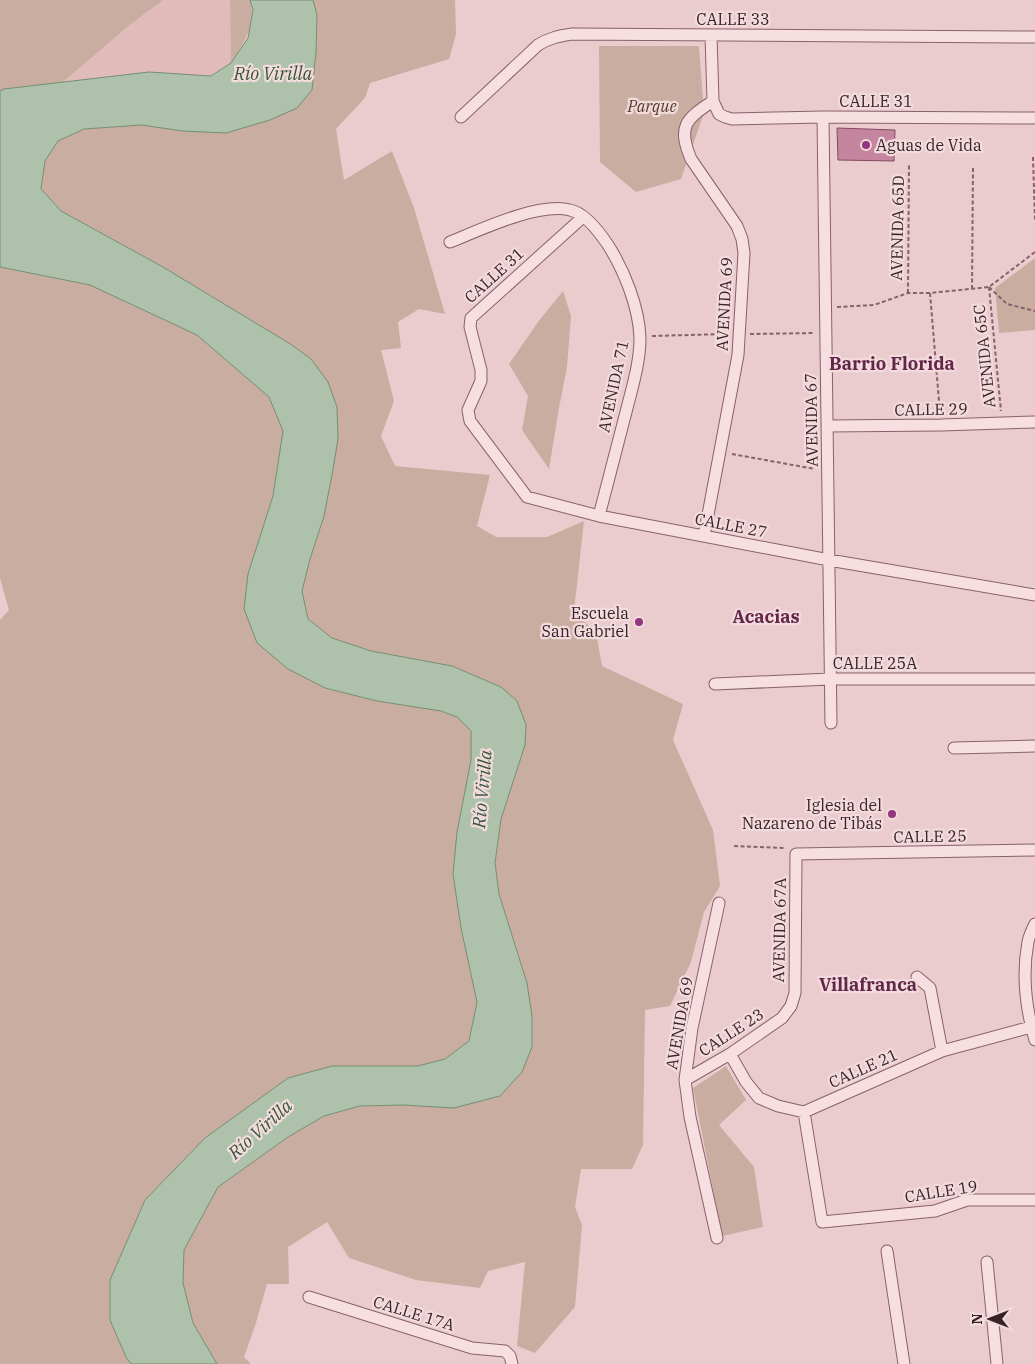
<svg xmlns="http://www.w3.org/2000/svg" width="1035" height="1364" font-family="'IBM Plex Serif',serif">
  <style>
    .farmland { fill: #e0bbba }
    .green { fill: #c9ada0 }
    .water { fill: #adc1ab; stroke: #748f72 }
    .building { fill: #c6859e; stroke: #844960 }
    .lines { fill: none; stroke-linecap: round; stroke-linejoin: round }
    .minor-casing { stroke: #87616b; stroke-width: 13 }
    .path { stroke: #87616b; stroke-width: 2; stroke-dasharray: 4 2.5; stroke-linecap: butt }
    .minor { stroke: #f7dee1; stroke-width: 11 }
    .poi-dot { fill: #91367f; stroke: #f3dbdd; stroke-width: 2 }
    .labels { text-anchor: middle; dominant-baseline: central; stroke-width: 4.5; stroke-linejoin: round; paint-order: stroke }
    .street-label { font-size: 16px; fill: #39232a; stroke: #f3dbdd }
    .park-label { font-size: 16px; font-style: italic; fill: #543e2b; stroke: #f3dbdd }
    .poi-label { font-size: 16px; fill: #39232a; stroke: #f3dbdd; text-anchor: end }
    .water-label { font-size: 18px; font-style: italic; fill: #345739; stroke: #f3dbdd }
    .neighbourhood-label { font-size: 18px; font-weight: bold; fill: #622649; stroke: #f3dbdd }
  </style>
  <rect width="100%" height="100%" fill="#ebccce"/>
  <path class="farmland" d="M 163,0 L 230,0 L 231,63 L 211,76 L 149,72 L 63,82 L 131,24 Z"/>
  <path class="green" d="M 0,0 L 163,0 L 131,24 L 63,82 L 4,89 L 0,91 Z
    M 230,0 L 250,0 C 257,25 244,43 231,63 Z
    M 313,0 L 455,0 L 456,34 L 449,59 L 370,83 L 365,98 L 336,129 L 344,180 L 392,151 L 414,208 L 445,314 L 419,309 L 398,322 L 401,348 L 381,350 L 394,401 L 381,436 L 395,466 L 490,475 L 477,526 L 496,537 L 547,537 L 584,521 L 574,611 L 596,633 L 602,666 L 683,704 L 673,740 L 713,830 L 720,886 L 704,912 L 691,962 L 670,1006 L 645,1010 L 643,1145 L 632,1169 L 581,1169 L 575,1207 L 582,1225 L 575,1307 L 535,1353 L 517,1346 L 525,1262 L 488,1271 L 480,1288 L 416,1280 L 349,1258 L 327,1222 L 288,1247 L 289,1284 L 267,1284 L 255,1326 L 244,1357 L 251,1364 L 217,1364 L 193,1323 L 183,1283 L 184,1250 L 218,1187 L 288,1137 L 324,1116 L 360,1106 L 403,1105 L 532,1047 L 532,1016 L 527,983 L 499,894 L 495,863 L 501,819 L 512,785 L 501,687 L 452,666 L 371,651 L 332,638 L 308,619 L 302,591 L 310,559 L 324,516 L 332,475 L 292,345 L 163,267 L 61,211 L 41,189 L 45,161 L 58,141 L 84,129 L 142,125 L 182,131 L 297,108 L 312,90 L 316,52 L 317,15 Z
    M 599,46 L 699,46 L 704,113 L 681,179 L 636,192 L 600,162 Z
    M 1035,258 L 1035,330 L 999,333 L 995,288 Z
    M 0,267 L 90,285 L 197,335 L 269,397 L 283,431 L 273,496 L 248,574 L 377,701 L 441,711 L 457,717 L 471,731 L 471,760 L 466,786 L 461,928 L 477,1002 L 469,1041 L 445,1059 L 418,1066 L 332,1066 L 288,1078 L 205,1138 L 145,1200 L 110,1320 L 126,1357 L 131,1364 L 0,1364 L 0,620 L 9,610 L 0,578 Z
    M 563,291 L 571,316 L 567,367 L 559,408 L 549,469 L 522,430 L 528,396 L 509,364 L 538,322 Z
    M 726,1066 L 746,1100 L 719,1125 L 754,1167 L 763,1227 L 722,1236 L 693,1088 Z"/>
  <path class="water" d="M 250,0 L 313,0 L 317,15 L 316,52 L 312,90 L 297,108 L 270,120 L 226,133 L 182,131 L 142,125 L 84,129 L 58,141 L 45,161 L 41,189 L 61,211 L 163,267 L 292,345 L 311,359 L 328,382 L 337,407 L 338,439 L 332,475 L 324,516 L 310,559 L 302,591 L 308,619 L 332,638 L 371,651 L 452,666 L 501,687 L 517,701 L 526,725 L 525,745 L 501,819 L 495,863 L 499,894 L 527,983 L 532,1016 L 532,1047 L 522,1072 L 500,1096 L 454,1108 L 403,1105 L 360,1106 L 324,1116 L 288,1137 L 218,1187 L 184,1250 L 183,1283 L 193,1323 L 217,1364 L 131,1364 L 126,1357 L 110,1320 L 110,1280 L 145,1200 L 205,1138 L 288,1078 L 332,1066 L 418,1066 L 445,1059 L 469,1041 L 477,1002 L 461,928 L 453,874 L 457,832 L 471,760 L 471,731 L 457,717 L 441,711 L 377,701 L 325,688 L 288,669 L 257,643 L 244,609 L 248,574 L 273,496 L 283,431 L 269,397 L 197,335 L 90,285 L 0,267 L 0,91 L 4,89 L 149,72 L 211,76 L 231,63 L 248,38 L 253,10 Z"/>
  <path class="building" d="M 837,128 L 895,130 L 894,161 L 838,160 Z"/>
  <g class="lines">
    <defs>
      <path id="minor" d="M 711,35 L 713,101 L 719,114 L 725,117 L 732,119 L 823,117 L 1035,118
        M 461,117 L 538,45 C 549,38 559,36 572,34 L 1035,37
        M 823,117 L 831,723
        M 583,217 L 471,318 L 470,327 L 481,370 L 481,381 L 468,410 L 470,421 L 527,497 L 599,516 L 829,560 L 1035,595
        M 450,242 C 480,230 538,202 570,210 C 585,213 600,233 608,245 C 624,270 639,307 640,338 C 640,363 632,388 626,412 C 617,447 608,481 599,516
        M 827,426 L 941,425 L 1035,422
        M 704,536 L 738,355 L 744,253 L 742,239 L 737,226 L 691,159 C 677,126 686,119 713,101
        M 715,684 L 830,679 L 1035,679
        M 954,748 L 1035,746
        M 1035,924 C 1032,930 1029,936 1028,942 C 1022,974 1026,1009 1035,1040
        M 917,977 L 930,988 L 942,1051
        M 730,1054 L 746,1082 L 759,1098 L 778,1106 L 804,1112 L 942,1051 L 1031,1027
        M 685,1080 L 730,1054 L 782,1018 L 791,1006 L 795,993 L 796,854 L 1035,850
        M 804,1112 L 822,1222 L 935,1211 L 967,1200 L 1035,1200
        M 717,1238 L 690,1117 L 685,1080 L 692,1028 L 719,903
        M 887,1251 L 904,1364
        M 987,1262 L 997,1364
        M 309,1297 L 472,1348 L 505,1351 L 510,1356 L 512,1364"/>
    </defs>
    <use href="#minor" class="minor-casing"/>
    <path class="path" d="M 1033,157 L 1035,222
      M 989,287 L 1001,411
      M 989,287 L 1007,304 L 1035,311
      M 972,289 L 973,166
      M 908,293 L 909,163
      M 930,293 L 940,413
      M 837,307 L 874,305 L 908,293 L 930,293 L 989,287 L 1035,252
      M 750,334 L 815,333
      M 652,336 L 727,334
      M 732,454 L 815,469
      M 734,846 L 786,848"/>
    <use href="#minor" class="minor"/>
  </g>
  <g class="poi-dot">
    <circle cx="866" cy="145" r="5"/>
    <circle cx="639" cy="622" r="5"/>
    <circle cx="892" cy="814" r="5"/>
  </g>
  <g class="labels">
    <g class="street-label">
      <text x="733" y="19">CALLE 33</text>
      <text x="876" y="101">CALLE 31</text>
      <text transform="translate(897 228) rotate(-89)">AVENIDA 65D</text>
      <text transform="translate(494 275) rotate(-42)">CALLE 31</text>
      <text transform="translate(724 304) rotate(-87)">AVENIDA 69</text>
      <text transform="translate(984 356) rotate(-96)">AVENIDA 65C</text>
      <text transform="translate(613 386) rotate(-78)">AVENIDA 71</text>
      <text transform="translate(931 409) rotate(-1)">CALLE 29</text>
      <text transform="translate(811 420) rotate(-91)">AVENIDA 67</text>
      <text transform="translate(731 525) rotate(11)">CALLE 27</text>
      <text x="875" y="663">CALLE 25A</text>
      <text transform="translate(930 836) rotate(-1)">CALLE 25</text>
      <text transform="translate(779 930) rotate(-89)">AVENIDA 67A</text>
      <text transform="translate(679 1023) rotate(-80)">AVENIDA 69</text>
      <text transform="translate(731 1032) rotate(-33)">CALLE 23</text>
      <text transform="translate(863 1068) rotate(-24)">CALLE 21</text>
      <text transform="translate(941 1191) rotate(-9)">CALLE 19</text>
      <text transform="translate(414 1313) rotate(17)">CALLE 17A</text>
    </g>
    <g class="park-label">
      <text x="652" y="106">Parque</text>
    </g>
    <g class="poi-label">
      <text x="876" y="145" text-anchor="start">Aguas de Vida</text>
      <text x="629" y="613">Escuela<tspan x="629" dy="18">San Gabriel</tspan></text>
      <text x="882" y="805">Iglesia del<tspan x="882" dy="18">Nazareno de Tibás</tspan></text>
    </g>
    <g class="water-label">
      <text x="273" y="73">Río Virilla</text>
      <text transform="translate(482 789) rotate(-85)">Río Virilla</text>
      <text transform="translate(260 1129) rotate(-42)">Río Virilla</text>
    </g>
    <g class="neighbourhood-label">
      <text x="892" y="363">Barrio Florida</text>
      <text x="766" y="616">Acacias</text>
      <text x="868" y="984">Villafranca</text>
    </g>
  </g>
  <g transform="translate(990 1319) rotate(270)" stroke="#f3dbdd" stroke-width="4" paint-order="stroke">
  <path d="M0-4L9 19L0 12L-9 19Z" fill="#39232a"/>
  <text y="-8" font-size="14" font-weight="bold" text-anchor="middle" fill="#39232a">N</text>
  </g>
</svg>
